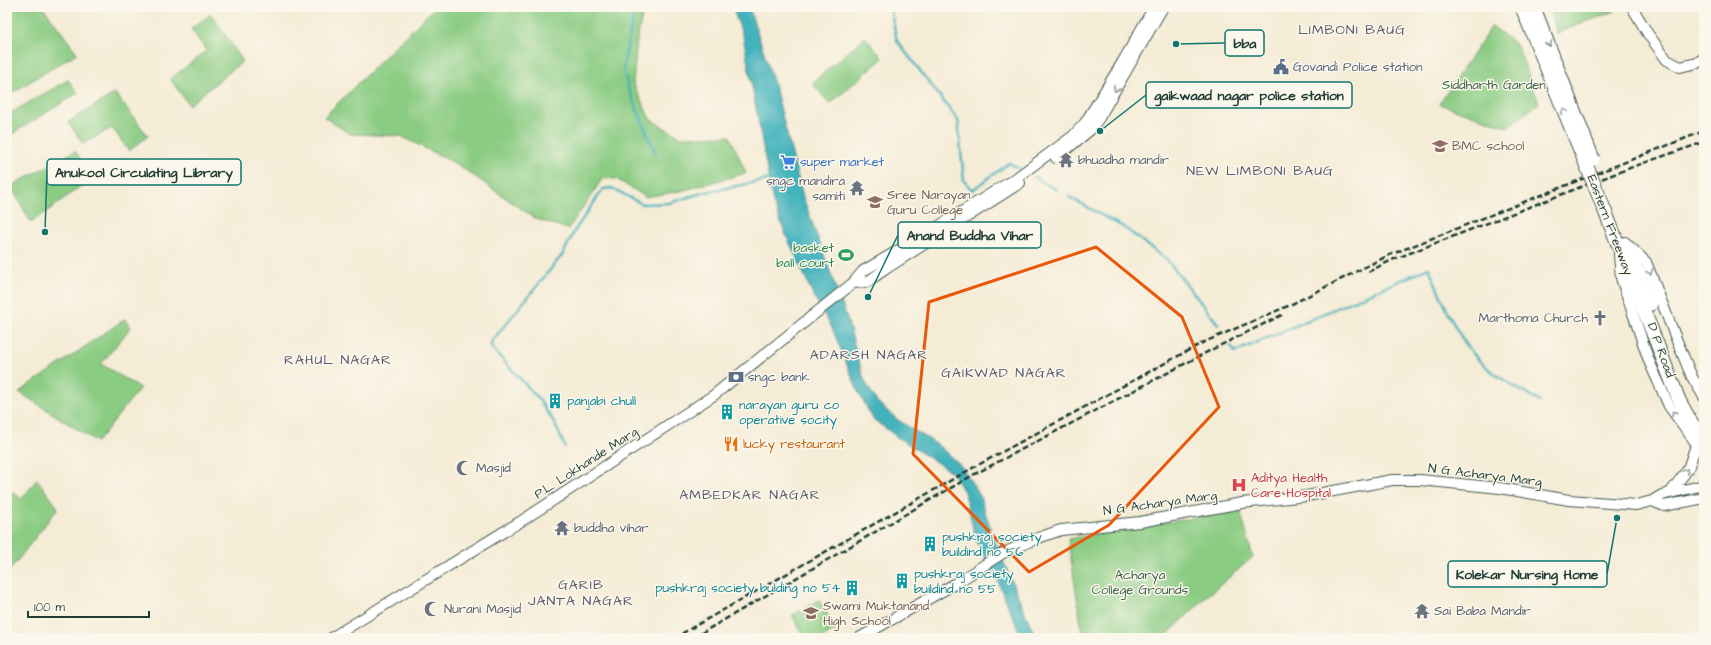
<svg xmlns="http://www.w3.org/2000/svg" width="1711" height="645" font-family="'Architects Daughter',sans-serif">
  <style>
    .green { fill: #8bcc83; stroke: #55845c }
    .water { fill: #43b2bc; stroke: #317878 }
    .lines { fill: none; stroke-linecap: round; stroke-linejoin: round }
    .stream { stroke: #43b2bc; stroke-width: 2.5 }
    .secondary-casing { stroke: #3f574c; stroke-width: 12 }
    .highway-casing { stroke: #3f574c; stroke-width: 15 }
    .secondary { stroke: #fff; stroke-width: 10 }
    .highway { stroke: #fff; stroke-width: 13 }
    .rail { stroke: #1f3d34; stroke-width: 2.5; stroke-dasharray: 6 3; stroke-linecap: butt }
    .highway-bridge-casing { stroke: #3f574c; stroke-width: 15; stroke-linecap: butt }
    .highway-bridge { stroke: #fff; stroke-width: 13 }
    .oneway { stroke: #8f9e9a }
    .marked { fill: none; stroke: #e8590c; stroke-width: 3; stroke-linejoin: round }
    .labels { text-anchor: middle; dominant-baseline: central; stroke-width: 3; stroke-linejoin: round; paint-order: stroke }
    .service-label { font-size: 13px; fill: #4e5e75; stroke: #fbf7ec; text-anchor: start }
    .park-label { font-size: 13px; fill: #3a6148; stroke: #fbf7ec }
    .education-label { font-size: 13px; fill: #785e54; stroke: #fbf7ec; text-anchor: start }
    .worship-label { font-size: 13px; fill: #5b616d; stroke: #fbf7ec; text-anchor: start }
    .shop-label { font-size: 13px; fill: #366cbe; stroke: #fbf7ec; text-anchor: start }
    .street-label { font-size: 13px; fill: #1f3d34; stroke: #fbf7ec }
    .leisure-label { font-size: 13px; fill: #27864d; stroke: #fbf7ec; text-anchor: end }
    .culture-label { font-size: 13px; fill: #0d838f; stroke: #fbf7ec; text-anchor: start }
    .food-label { font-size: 13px; fill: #c56008; stroke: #fbf7ec; text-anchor: start }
    .health-label { font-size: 13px; fill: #be3a42; stroke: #fbf7ec; text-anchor: start }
    .neighbourhood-label { font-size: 14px; letter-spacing: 1px; fill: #5c5d6d; stroke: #fbf7ec }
    .leader { fill: none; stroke: #0f766e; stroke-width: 1.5 }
    .callout-dot { fill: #0f766e; stroke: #fbf7ec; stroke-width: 1.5 }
    .callout { fill: #fbf7ec; stroke: #0f766e; stroke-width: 1.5 }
    .callout-label { font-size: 14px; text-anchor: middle; font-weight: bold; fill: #1f3d34 }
  </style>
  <rect width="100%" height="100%" fill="#fbf7ec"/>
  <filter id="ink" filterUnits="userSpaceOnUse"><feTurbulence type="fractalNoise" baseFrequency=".025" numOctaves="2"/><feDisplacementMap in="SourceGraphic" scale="8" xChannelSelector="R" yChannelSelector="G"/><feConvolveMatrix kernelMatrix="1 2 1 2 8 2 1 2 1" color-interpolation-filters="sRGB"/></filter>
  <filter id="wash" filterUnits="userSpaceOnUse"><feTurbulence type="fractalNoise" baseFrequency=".012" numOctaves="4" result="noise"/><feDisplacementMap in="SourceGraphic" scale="16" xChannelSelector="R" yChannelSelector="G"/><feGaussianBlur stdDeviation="0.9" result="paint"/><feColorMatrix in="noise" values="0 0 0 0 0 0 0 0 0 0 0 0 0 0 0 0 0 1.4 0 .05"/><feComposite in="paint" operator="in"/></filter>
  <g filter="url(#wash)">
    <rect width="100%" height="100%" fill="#f5ecd6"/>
    <path class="green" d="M 7,7 L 43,7 L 77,53 L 7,96 Z
      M 435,7 L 644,7 L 637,40 L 633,83 L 650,119 L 680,137 L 730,136 L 746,173 L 681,191 L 646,197 L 616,179 L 603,178 L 568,229 L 536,219 L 458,165 L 401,136 L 350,134 L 324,117 Z
      M 1548,7 L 1613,7 L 1615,11 L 1557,33 Z
      M 211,14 L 243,61 L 189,105 L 170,79 L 207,51 L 191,29 Z
      M 1492,26 L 1517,45 L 1539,103 L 1508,127 L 1439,104 Z
      M 865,37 L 883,58 L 830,104 L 812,83 Z
      M 68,80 L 78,93 L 7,137 L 7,115 Z
      M 115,93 L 148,136 L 129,151 L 112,128 L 83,144 L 68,122 Z
      M 75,151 L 93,177 L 31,223 L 11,186 Z
      M 125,319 L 131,327 L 101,364 L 140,388 L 97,442 L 19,392 Z
      M 37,479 L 58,508 L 7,574 L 7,489 L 22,499 Z
      M 1240,510 L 1253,557 L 1205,598 L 1164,638 L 1083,638 L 1068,539 Z
      M 819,600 L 836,630 L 822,638 L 805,638 L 792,615 Z"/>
    <path class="water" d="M 732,7 L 749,7 L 774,83 L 803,197 L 846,315 L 864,379 L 877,402 L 898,420 L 938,445 L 962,467 L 979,494 L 996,544 L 1036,638 L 1022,638 L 994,573 L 976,541 L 965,494 L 953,473 L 897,437 L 873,419 L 858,392 L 832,328 L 813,295 L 786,235 L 773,203 L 743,36 Z"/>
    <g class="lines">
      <path class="stream" d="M 635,7 L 623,69 L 629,90 L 656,155
        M 890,7 L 897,41 L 958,120 L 964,181 L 972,190 L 1009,163 L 1020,169
        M 1034,177 L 1057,190
        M 1069,197 L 1125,228 L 1167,260 L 1218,324
        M 1231,346 L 1235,352 L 1429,268 C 1444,303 1459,347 1491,371 C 1507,383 1524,392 1540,402
        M 565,447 L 554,422 L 537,397 L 491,347 L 492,341 L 563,254 L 575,230 L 603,189 L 612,188 L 642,204 L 669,203 L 702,193 L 771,179"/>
    </g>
  </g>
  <g filter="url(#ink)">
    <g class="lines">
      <defs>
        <path id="secondary" d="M 1632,7 L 1648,34 L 1667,60 L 1680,67 L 1697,63 L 1704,58
          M 1056,158 L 1090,130 L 1099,118 L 1163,7
          M 1625,242 L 1646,262 L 1677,341 L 1692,377 L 1704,397
          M 1619,255 L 1621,278 L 1649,361 L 1669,406 L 1704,454
          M 853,283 L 867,282 L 887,268 L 1020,183
          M 1670,493 L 1688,469 L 1696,445
          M 1652,501 L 1662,495 L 1704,485
          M 331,638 L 523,520 L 714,395 L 853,283 L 863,271 L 923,236 L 1016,178 L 1073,136 L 1085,123 L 1122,63 L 1154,7
          M 859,638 L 953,585 L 1003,553 L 1038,538 L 1061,530 L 1140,522 L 1242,503 L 1307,496 L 1392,480 L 1420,480 L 1500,488 L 1569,500 L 1636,505 L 1652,501 L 1664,506 L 1704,498"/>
        <path id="highway" d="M 1605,211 L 1679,400 L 1691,422 L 1704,439
          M 1629,251 L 1651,304"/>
      </defs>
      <use href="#secondary" class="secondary-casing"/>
      <use href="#highway" class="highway-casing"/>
      <use href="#secondary" class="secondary"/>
      <use href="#highway" class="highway"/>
      <path class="rail" d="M 1368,272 L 1392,260 L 1635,166 L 1704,142
        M 674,638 L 969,470 L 1202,343 L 1288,306 L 1387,256 L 1704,131
        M 693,638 L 973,475 L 1213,349 L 1284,314"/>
      <defs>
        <path id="highway-bridge" d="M 1534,8 L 1593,159
          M 1523,10 L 1605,211"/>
      </defs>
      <use href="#highway-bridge" class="highway-bridge-casing"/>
      <use href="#highway-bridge" class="highway-bridge"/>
    </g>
    <defs><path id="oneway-chevron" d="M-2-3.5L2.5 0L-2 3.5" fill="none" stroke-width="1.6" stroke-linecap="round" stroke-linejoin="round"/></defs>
    <g class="oneway">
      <use href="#oneway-chevron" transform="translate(1549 44) rotate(69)"/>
      <use href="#oneway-chevron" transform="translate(1116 89) rotate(120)"/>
      <use href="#oneway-chevron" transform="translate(1564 111) rotate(-112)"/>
      <use href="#oneway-chevron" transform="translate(1650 272) rotate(69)"/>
      <use href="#oneway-chevron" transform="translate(1674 413) rotate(-125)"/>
      <use href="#oneway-chevron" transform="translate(1686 471) rotate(-62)"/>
    </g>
  </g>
  <path class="marked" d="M 1096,247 L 1182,317 L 1219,407 L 1109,525 L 1029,572 L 913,454 L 929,302 Z"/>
  <defs>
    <symbol id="civic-bare" viewBox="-9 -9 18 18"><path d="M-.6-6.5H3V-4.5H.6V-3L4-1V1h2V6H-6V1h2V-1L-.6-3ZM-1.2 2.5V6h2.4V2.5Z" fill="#5c6f8a" stroke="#fbf7ec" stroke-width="2.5" paint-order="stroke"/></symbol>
    <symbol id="school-bare" viewBox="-9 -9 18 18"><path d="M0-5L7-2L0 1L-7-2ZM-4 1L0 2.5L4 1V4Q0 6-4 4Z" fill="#8d6e63" stroke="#fbf7ec" stroke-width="2.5" paint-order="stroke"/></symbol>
    <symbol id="temple-bare" viewBox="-9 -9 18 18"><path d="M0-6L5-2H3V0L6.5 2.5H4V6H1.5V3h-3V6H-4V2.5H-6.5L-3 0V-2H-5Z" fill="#6b7280" stroke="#fbf7ec" stroke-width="2.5" paint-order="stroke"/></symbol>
    <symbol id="supermarket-bare" viewBox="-9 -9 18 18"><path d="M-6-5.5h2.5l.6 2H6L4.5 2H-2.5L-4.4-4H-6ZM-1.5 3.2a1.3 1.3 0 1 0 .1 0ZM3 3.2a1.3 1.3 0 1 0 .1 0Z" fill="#3f7fe0" stroke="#fbf7ec" stroke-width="2.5" paint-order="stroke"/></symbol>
    <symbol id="university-bare" viewBox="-9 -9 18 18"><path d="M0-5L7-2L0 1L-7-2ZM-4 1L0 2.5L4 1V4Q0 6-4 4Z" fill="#8d6e63" stroke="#fbf7ec" stroke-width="2.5" paint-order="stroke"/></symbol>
    <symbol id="stadium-bare" viewBox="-9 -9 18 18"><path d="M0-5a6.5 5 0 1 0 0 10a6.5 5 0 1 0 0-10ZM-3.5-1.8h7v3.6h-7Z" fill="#2e9e5b" stroke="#fbf7ec" stroke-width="2.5" paint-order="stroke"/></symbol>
    <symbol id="church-bare" viewBox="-9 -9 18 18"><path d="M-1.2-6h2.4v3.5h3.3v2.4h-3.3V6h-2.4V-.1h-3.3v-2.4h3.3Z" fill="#6b7280" stroke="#fbf7ec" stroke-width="2.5" paint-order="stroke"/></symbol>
    <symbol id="bank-bare" viewBox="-9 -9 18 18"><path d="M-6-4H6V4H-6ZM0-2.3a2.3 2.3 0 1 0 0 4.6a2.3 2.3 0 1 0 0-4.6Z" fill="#5c6f8a" stroke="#fbf7ec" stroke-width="2.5" paint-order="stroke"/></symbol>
    <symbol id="building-bare" viewBox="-9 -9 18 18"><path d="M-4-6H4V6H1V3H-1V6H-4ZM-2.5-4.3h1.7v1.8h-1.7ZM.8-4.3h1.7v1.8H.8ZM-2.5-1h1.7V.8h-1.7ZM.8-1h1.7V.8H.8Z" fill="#0f9aa8" stroke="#fbf7ec" stroke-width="2.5" paint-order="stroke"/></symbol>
    <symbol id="restaurant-bare" viewBox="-9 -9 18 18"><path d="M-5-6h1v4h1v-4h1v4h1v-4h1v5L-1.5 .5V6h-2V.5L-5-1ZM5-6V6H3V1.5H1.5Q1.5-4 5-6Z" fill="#e8710a" stroke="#fbf7ec" stroke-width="2.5" paint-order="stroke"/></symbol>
    <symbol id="mosque-bare" viewBox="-9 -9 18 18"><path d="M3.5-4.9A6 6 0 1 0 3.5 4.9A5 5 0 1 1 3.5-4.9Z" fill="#6b7280" stroke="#fbf7ec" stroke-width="2.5" paint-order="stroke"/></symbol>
    <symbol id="hospital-bare" viewBox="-9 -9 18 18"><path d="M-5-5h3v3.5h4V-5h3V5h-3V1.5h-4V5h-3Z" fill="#e0444e" stroke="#fbf7ec" stroke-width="2.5" paint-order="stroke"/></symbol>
  </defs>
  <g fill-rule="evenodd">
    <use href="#civic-bare" x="1270" y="56" width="22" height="22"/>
    <use href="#school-bare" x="1429" y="135" width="22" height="22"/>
    <use href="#temple-bare" x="1055" y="149" width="22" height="22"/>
    <use href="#supermarket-bare" x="777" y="151" width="22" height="22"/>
    <use href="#temple-bare" x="846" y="177" width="22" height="22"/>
    <use href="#university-bare" x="864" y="191" width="22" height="22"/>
    <use href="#stadium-bare" x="835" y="244" width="22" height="22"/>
    <use href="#church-bare" x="1589" y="307" width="22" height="22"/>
    <use href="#bank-bare" x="725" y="366" width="22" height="22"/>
    <use href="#building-bare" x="544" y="390" width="22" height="22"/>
    <use href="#building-bare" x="716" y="401" width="22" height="22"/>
    <use href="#restaurant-bare" x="720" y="433" width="22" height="22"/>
    <use href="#mosque-bare" x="453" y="457" width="22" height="22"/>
    <use href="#hospital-bare" x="1228" y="474" width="22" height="22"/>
    <use href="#temple-bare" x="551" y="517" width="22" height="22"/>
    <use href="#building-bare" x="919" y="533" width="22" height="22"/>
    <use href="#building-bare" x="891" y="570" width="22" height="22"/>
    <use href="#building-bare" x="841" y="577" width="22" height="22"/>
    <use href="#mosque-bare" x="421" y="598" width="22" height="22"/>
    <use href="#temple-bare" x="1411" y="600" width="22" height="22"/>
    <use href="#school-bare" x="800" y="602" width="22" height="22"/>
  </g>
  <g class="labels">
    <g class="service-label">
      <text x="1293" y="67">Govandi Police station</text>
      <text x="748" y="377">sngc bank</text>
    </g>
    <g class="park-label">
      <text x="1494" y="85">Siddharth Garden</text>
      <text x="1140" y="575">Acharya<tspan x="1140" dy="15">College Grounds</tspan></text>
    </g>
    <g class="education-label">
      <text x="1452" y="146">BMC school</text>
      <text x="887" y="195">Sree Narayan<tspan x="887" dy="15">Guru College</tspan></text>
      <text x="823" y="606">Swami Muktanand<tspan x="823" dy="15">High School</tspan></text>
    </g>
    <g class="worship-label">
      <text x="1078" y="160">bhuadha mandir</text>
      <text x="845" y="181" text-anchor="end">sngc mandira<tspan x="845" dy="15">samiti</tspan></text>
      <text x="1588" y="318" text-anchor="end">Marthoma Church</text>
      <text x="476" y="468">Masjid</text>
      <text x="574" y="528">buddha vihar</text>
      <text x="444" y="609">Nurani Masjid</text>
      <text x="1434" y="611">Sai Baba Mandir</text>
    </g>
    <g class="shop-label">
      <text x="800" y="162">super market</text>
    </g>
    <g class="street-label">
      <text transform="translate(1610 225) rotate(69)">Eastern Freeway</text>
      <text transform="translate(1661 350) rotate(70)">D P Road</text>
      <text transform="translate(586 463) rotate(-33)">P.L. Lokhande Marg</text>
      <text transform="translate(1485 475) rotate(7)">N G Acharya Marg</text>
      <text transform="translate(1160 503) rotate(-8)">N G Acharya Marg</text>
    </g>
    <g class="leisure-label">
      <text x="834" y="248">basket<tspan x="834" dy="15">ball court</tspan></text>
    </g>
    <g class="culture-label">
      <text x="567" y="401">panjabi chull</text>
      <text x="739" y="405">narayan guru co<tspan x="739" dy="15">operative socity</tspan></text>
      <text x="942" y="537">pushkraj society<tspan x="942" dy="15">buildind no 56</tspan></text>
      <text x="914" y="574">pushkraj society<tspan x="914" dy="15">buildind no 55</tspan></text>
      <text x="840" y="588" text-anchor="end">pushkraj society bulding no 54</text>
    </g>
    <g class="food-label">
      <text x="743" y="444">lucky restaurant</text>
    </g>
    <g class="health-label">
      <text x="1251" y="478">Aditya Health<tspan x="1251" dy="15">Care Hospital</tspan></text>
    </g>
    <g class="neighbourhood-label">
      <text x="1352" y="30">LIMBONI BAUG</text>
      <text x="1260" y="171">NEW LIMBONI BAUG</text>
      <text x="869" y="355">ADARSH NAGAR</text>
      <text x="338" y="360">RAHUL NAGAR</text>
      <text x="1004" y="373">GAIKWAD NAGAR</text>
      <text x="750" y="495">AMBEDKAR NAGAR</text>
      <text x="581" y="585">GARIB<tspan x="581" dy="16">JANTA NAGAR</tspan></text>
    </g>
  </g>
  <path class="leader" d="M1176 44L1225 43M1100 131L1146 95M45 232L47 172M868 297L898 235M1617 518L1607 574"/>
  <g class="callout-dot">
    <circle cx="1176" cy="44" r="4"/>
    <circle cx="1100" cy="131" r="4"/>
    <circle cx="45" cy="232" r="4"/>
    <circle cx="868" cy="297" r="4"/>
    <circle cx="1617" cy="518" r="4"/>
  </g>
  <g class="callout">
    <rect x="1225" y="30" width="39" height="26" rx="4"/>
    <rect x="1146" y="82" width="206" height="26" rx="4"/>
    <rect x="47" y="159" width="194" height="26" rx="4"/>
    <rect x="898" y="222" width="143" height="26" rx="4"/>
    <rect x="1448" y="561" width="159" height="26" rx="4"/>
  </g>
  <g class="callout-label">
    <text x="1245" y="48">bba</text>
    <text x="1249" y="100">gaikwaad nagar police station</text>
    <text x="144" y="177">Anukool Circulating Library</text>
    <text x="970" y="240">Anand Buddha Vihar</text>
    <text x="1527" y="579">Kolekar Nursing Home</text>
  </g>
  <rect width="1711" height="645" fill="none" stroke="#fbf7ec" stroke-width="24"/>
  <path d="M28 611v6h121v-6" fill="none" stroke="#1f3d34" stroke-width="2"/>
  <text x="34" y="611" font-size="12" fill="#1f3d34" stroke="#fbf7ec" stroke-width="3" paint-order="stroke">100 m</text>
</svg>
